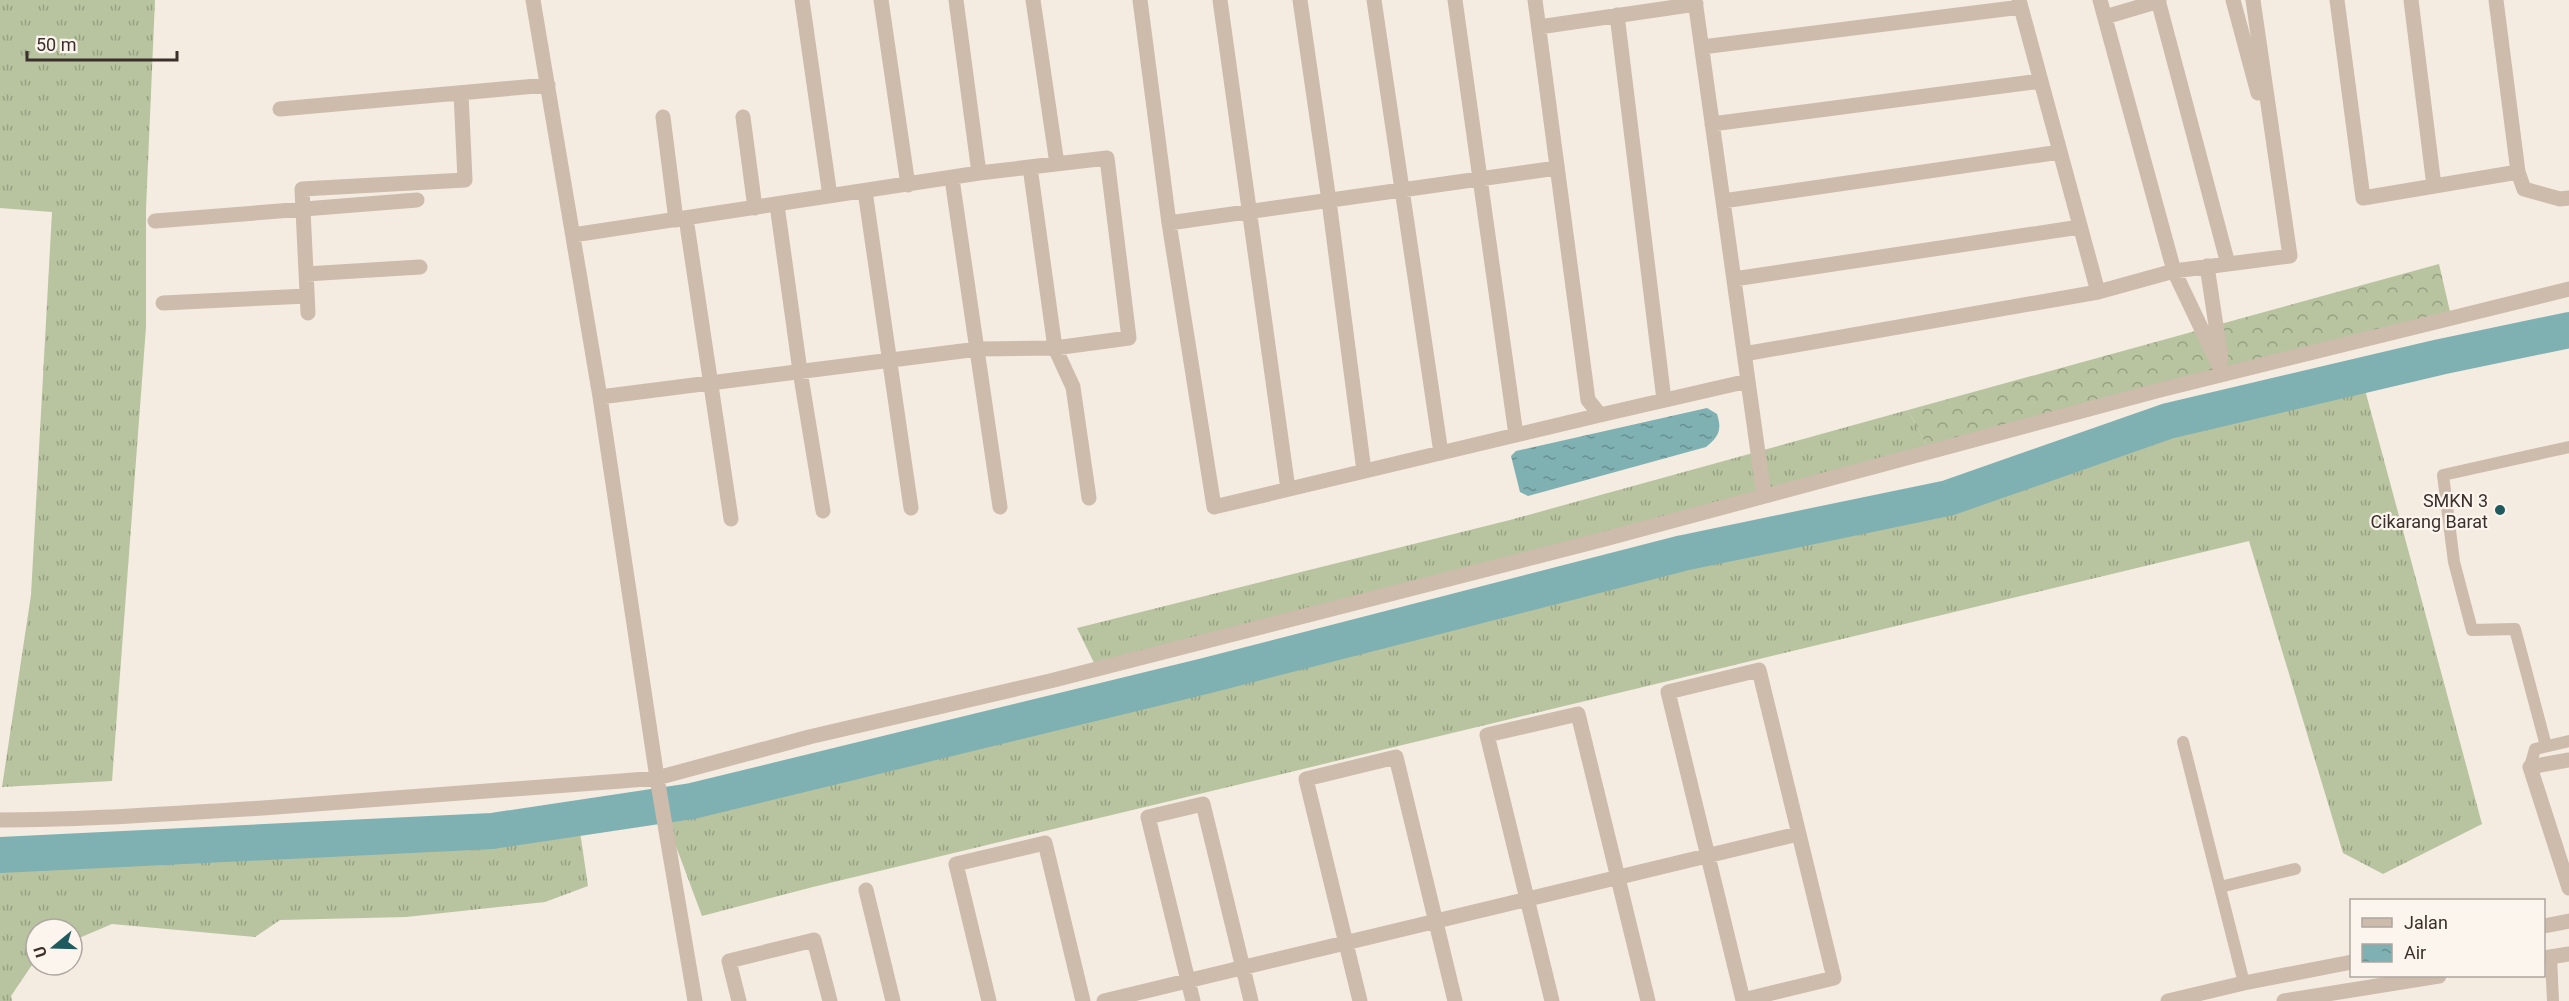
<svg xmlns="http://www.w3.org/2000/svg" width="2569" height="1001" font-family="Roboto,sans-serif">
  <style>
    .grass { fill: url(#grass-tufts) }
    .forest { fill: url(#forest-crowns) }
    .water { fill: url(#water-ripples) }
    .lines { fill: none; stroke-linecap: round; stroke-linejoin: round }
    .river { stroke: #7fb0b2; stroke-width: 36 }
    .lane { stroke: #cdbbac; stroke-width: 12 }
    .street { stroke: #cdbbac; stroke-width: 15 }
    .poi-dot { fill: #1f5a5e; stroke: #fbf5ee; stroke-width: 2 }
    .labels { text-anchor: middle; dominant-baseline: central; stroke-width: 4.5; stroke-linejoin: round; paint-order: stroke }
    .poi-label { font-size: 18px; fill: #3b302b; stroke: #fbf5ee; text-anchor: end }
  </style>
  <defs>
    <pattern id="grass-tufts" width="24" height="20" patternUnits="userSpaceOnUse" patternTransform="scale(1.5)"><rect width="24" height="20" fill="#b8c4a0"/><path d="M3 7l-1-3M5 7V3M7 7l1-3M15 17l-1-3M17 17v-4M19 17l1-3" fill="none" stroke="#97a083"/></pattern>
    <pattern id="forest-crowns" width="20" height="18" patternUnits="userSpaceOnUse" patternTransform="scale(1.5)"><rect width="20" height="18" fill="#b8c4a0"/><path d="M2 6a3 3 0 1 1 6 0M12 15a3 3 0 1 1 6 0" fill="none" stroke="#97a083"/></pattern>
    <pattern id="water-ripples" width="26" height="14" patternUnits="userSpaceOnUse" patternTransform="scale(1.5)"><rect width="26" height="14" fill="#7fb0b2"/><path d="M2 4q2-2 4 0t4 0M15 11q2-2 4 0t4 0" fill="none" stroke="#699091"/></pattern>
  </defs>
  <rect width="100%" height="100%" fill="#f4ebe1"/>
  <path class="grass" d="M 0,0 L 155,0 L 146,209 L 146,327 L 112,781 L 2,787 L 31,595 L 52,212 L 0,208 Z
    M 2361,375 L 2482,824 L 2383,874 L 2343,853 L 2249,541 L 813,887 L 702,916 L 661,806 L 692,801 L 1117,698 L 1683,553 L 1954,496 L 2168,421 Z
    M 1908,410 L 1930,452 L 1098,671 L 1077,628 L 1510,520 Z
    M 578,818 L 588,886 L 545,902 L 406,917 L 280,920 L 255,937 L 112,924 L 72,941 L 72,929 L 36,929 L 36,959 L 11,996 L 12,1001 L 0,1001 L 0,855 L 492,831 Z"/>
  <path class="forest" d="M 2439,264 L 2451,316 L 1930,452 L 1908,410 Z"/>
  <path class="water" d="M 1707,408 L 1717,414 C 1722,430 1719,436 1706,447 L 1528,496 L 1520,492 L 1511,456 L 1516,451 Z"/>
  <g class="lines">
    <path class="river" d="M 0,855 L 492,831 L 692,801 L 1205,676 L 1683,553 L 1948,498 L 2168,421 L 2440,357 L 2569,330"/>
    <path class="lane" d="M 2183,742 L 2244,983
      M 2546,746 L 2515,629 L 2472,630 L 2454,562 L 2443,475 L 2569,447
      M 2530,767 L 2535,749 L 2569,741
      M 2220,887 L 2295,869
      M 2551,957 L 2553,1001"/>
    <path class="street" d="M 802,0 L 830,196
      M 881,0 L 908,185
      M 956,0 L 979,173
      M 1033,0 L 1057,164
      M 1140,0 L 1169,223 L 1214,507 L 1600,415
      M 1220,0 L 1288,489
      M 1300,0 L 1329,201 L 1364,471
      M 1374,0 L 1441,453
      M 1455,0 L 1516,435
      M 1535,0 L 1588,400 L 1600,415 L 1748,381
      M 1695,0 L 1764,496
      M 2019,0 L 2098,292
      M 2100,0 L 2174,271 L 2223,374
      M 2158,0 L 2228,264
      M 2233,0 L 2258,93
      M 2337,0 L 2363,198 L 2518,172 L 2524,189 L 2560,199 L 2569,198
      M 2411,0 L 2434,186
      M 2496,0 L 2518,172
      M 1617,15 L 1664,400
      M 2105,17 L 2159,1
      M 1539,27 L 1696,4
      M 1702,47 L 2021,7
      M 280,109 L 548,85
      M 663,117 L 676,220
      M 743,117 L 755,208
      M 1712,124 L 2041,81
      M 1030,167 L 1055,348 L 1073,387 L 1089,498
      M 952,179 L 1000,507
      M 865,191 L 911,508
      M 1723,201 L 2060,152
      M 777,205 L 800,371 L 823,511
      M 686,218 L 731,519
      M 155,221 L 417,200
      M 1169,223 L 1557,168
      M 573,235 L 979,173 L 1107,158 L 1129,338 L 1055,348 L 978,349 L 600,397
      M 2207,266 L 2221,359
      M 306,274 L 420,267
      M 1734,279 L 2080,227
      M 163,303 L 307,296
      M 308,313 L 302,189 L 465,180 L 461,93
      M 1744,354 L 2098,292 L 2174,271 L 2290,256 L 2253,0
      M 1759,670 L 1834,978 L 1743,1000 L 1668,692 Z
      M 2569,760 L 2530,767 L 2569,888
      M 0,820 C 88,820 176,813 263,808 C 395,799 526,789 657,778 L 600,397 L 533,0
      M 866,890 L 893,1001
      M 2544,926 L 2569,921
      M 2544,958 L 2569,954
      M 695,1001 L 657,778 L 809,737 L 1050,681 L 1601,540 L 2160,390 L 2569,289
      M 739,1001 L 729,961 L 814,940 L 830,1001
      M 989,1001 L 956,864 L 1045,843 L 1083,1001
      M 1104,1001 L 1798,834
      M 1193,1001 L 1148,817 L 1203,804 L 1251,1001
      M 1360,1001 L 1306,779 L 1396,757 L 1455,1001
      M 1552,1001 L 1487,735 L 1578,714 L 1648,1001
      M 2168,1001 L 2244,983 L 2352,962
      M 2284,1001 L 2439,976"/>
  </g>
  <circle class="poi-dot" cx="2500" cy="510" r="6"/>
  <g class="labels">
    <g class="poi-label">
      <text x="2488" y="500">SMKN 3<tspan x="2488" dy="21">Cikarang Barat</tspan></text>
    </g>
  </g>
  <rect x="2350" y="899" width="195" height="78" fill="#fbf5ee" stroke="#aea6a0" stroke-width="1.5"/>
  <rect x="2362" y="918" width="30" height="9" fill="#cdbbac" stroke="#aea6a0" stroke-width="1.5"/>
  <text x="2404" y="929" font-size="18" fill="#3b302b">Jalan</text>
  <rect x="2362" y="944" width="30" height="18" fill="url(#water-ripples)" stroke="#aea6a0" stroke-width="1.5"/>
  <text x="2404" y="959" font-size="18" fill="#3b302b">Air</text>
  <g transform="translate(54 947) rotate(251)"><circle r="28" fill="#fbf5ee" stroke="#aea6a0" stroke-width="1.5"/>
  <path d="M0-4.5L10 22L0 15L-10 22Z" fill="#1f5a5e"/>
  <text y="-9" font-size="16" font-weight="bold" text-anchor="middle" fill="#3b302b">U</text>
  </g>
  <path d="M27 51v9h150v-9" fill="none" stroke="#3b302b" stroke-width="3"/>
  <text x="36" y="51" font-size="18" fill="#3b302b" stroke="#fbf5ee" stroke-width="4.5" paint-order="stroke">50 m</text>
</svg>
